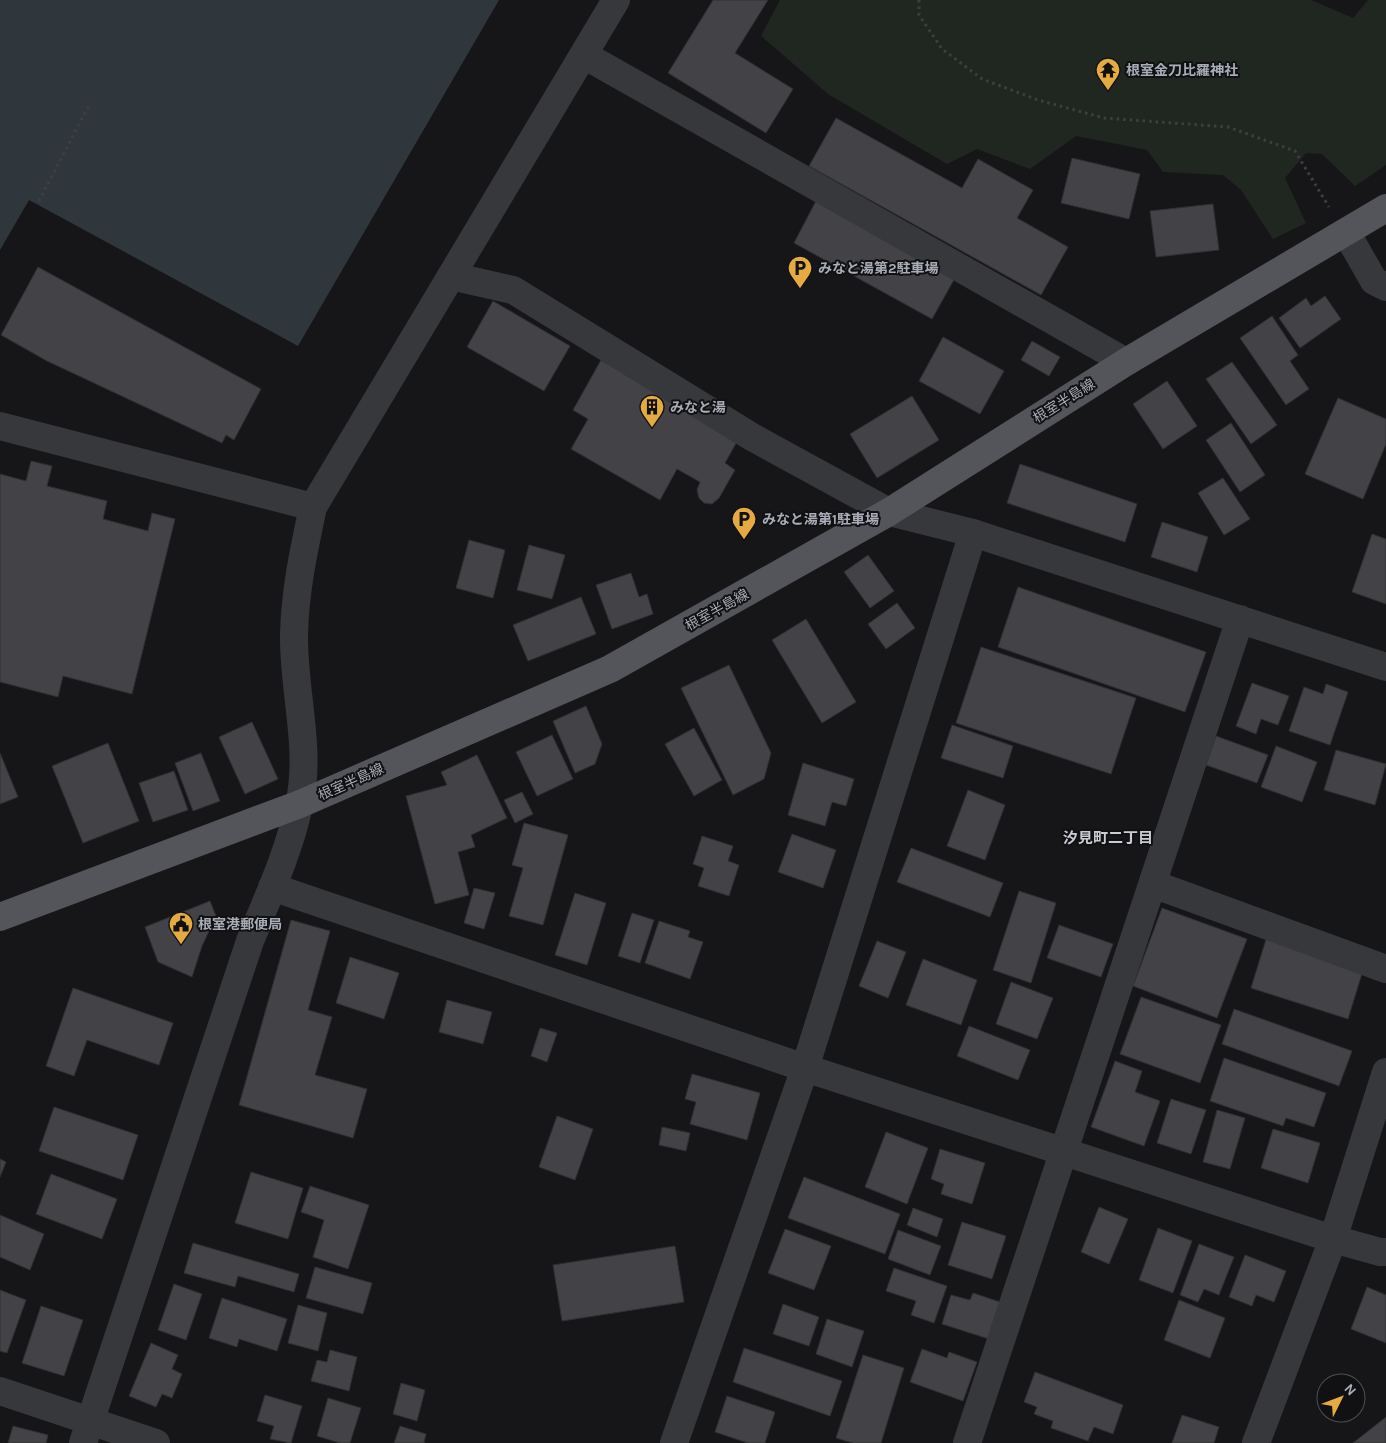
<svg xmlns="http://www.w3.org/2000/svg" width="1386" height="1443" font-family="Karla,'Noto Sans JP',sans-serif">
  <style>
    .green { fill: #202721 }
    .water { fill: #2f373d }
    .building { fill: #434347; stroke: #303033 }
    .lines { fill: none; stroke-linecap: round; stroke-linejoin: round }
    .path { stroke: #3d3f43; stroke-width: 3; stroke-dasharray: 2.5 4; stroke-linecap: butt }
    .minor { stroke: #37383c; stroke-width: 28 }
    .tertiary { stroke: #37383c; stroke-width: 28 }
    .primary { stroke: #53555b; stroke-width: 28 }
    .labels { text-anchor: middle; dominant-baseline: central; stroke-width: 4; stroke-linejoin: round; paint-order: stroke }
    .poi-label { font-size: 14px; font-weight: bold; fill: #a9adb7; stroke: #111113; text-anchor: start }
    .street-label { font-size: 14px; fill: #a9adb7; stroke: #111113 }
    .neighbourhood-label { font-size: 15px; font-weight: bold; fill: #c9ccd3; stroke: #111113 }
  </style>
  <rect width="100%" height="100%" fill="#161618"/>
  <path class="green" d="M 780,0 L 1311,0 L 1353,18 L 1368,0 L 1386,0 L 1386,165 L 1355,186 L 1322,154 L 1306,153 L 1285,178 L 1306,223 L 1273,239 L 1241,190 L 1223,175 L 1163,172 L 1147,150 L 1076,136 L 1030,169 L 977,149 L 947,164 L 828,94 L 761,36 Z"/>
  <path class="water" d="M 0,0 L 499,0 L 298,346 L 29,200 L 0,250 Z"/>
  <path class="building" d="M 713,0 L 768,0 L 735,53 L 793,89 L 766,133 L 668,73 Z
    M 836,118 L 962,188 L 978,159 L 1033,190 L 1017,218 L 1068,247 L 1041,295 L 809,166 Z
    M 1072,158 L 1140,174 L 1129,219 L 1061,203 Z
    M 817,199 L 956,276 L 932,319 L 794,243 Z
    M 1213,204 L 1219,250 L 1156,257 L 1150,211 Z
    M 38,267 L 261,389 L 234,440 L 226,435 L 222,443 L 47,361 L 1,335 Z
    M 1325,296 L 1341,319 L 1300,348 L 1279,318 L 1306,298 L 1311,306 Z
    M 493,301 L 570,346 L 544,391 L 467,347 Z
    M 1272,316 L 1298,355 L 1290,361 L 1309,389 L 1286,405 L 1240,338 Z
    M 943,337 L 1004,371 L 980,414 L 919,381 Z
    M 1032,341 L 1060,357 L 1049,376 L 1021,360 Z
    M 601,360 L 739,438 L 725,463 L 735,470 L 719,498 L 712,504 L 704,503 L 699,498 L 697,490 L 700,482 L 677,469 L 660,500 L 571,449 L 588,419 L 573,410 Z
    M 1232,362 L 1277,425 L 1251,444 L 1206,379 Z
    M 1167,381 L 1197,426 L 1163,449 L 1133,404 Z
    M 912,396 L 939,440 L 877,478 L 850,434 Z
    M 1338,398 L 1386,419 L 1386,444 L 1363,499 L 1305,474 Z
    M 1231,423 L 1265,475 L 1240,492 L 1206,440 Z
    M 31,461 L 52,466 L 47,486 L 107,501 L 103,519 L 148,531 L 152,513 L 175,519 L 132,694 L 63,676 L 58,697 L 0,682 L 0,474 L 26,481 Z
    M 1020,464 L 1137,504 L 1125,542 L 1007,503 Z
    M 1223,478 L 1250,519 L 1224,535 L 1198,493 Z
    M 1162,522 L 1208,537 L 1197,572 L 1151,557 Z
    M 1372,534 L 1386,539 L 1386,604 L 1352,592 Z
    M 469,540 L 505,550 L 493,598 L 456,588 Z
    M 529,545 L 565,555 L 552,599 L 517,590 Z
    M 868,555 L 894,591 L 870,608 L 844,572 Z
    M 631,573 L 639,597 L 647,594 L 653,614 L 612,629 L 596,585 Z
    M 1018,587 L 1206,652 L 1185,712 L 998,647 Z
    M 581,597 L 596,634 L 528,661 L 513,625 Z
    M 897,603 L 915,628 L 886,649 L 868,624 Z
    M 806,619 L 856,702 L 822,723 L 772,640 Z
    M 981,647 L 1136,698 L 1111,774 L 956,723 Z
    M 729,665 L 771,753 L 764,779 L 733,795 L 681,688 Z
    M 1252,683 L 1289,696 L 1278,725 L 1261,719 L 1256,734 L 1236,726 Z
    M 1326,684 L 1348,692 L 1330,745 L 1289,731 L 1304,687 L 1323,694 Z
    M 586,706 L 602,744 L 595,764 L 575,773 L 553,721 Z
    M 252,722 L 278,779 L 245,794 L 219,737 Z
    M 952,725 L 1013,746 L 1003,778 L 941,758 Z
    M 694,728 L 722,780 L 694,796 L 665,744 Z
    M 552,735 L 573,779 L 537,796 L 516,752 Z
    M 1216,736 L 1268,755 L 1257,783 L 1206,765 Z
    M 108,743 L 139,821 L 83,843 L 52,766 Z
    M 1276,746 L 1317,762 L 1302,802 L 1261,787 Z
    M 1336,750 L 1386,764 L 1375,805 L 1324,790 Z
    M 0,753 L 18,797 L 0,804 Z
    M 201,753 L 220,801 L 193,811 L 175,763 Z
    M 477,755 L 507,818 L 471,835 L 475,847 L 458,852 L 469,895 L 435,904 L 406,796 L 447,785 L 441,772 Z
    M 803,763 L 854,779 L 846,806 L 832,802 L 825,826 L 788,815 Z
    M 174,771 L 188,810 L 153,822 L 139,783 Z
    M 968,790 L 1005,805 L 985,860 L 947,846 Z
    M 522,792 L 533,814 L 515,823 L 504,800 Z
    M 524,823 L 568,835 L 543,925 L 509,916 L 523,868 L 512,865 Z
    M 792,834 L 836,850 L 823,888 L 778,872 Z
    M 702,836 L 733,846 L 728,861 L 739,865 L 729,896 L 698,886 L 704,868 L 693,864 Z
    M 911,848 L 1003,883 L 990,917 L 897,882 Z
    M 474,888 L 495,893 L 484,929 L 464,923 Z
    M 1019,891 L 1056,903 L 1031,983 L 993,970 Z
    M 575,893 L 606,903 L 587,965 L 555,955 Z
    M 210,901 L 216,916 L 202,946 L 192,977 L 158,962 L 145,927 Z
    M 1162,908 L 1247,939 L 1217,1018 L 1133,986 Z
    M 632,913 L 654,920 L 640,963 L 618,956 Z
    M 291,920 L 330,931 L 308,1010 L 332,1017 L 315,1075 L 367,1089 L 353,1138 L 239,1105 Z
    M 659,921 L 690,931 L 688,937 L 703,942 L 690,979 L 645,963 Z
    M 1059,925 L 1113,944 L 1101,977 L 1047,958 Z
    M 1267,936 L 1364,967 L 1348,1019 L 1251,988 Z
    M 877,941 L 906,952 L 888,998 L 859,986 Z
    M 350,957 L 399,973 L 384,1019 L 336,1003 Z
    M 923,959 L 977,980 L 961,1025 L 906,1005 Z
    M 1011,982 L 1053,998 L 1037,1039 L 996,1024 Z
    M 73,988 L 173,1023 L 159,1065 L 87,1040 L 74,1076 L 46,1066 Z
    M 1141,997 L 1221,1025 L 1200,1083 L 1120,1054 Z
    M 447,1000 L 492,1012 L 483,1044 L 439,1032 Z
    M 1234,1009 L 1352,1051 L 1339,1086 L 1222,1044 Z
    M 969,1026 L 1030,1050 L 1018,1080 L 957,1056 Z
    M 540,1028 L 557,1033 L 547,1062 L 531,1056 Z
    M 1224,1058 L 1326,1093 L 1314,1127 L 1286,1118 L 1283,1126 L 1210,1101 Z
    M 1115,1061 L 1142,1071 L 1135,1092 L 1160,1101 L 1144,1146 L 1091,1127 Z
    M 692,1074 L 760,1093 L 747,1140 L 690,1124 L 696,1102 L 685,1099 Z
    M 1171,1099 L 1206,1110 L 1191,1154 L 1157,1143 Z
    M 54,1107 L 138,1135 L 123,1180 L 39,1151 Z
    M 1217,1110 L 1245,1118 L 1230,1169 L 1203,1162 Z
    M 557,1116 L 593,1129 L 575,1180 L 539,1167 Z
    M 662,1127 L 690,1133 L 686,1151 L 659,1145 Z
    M 1273,1129 L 1320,1143 L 1308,1183 L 1261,1168 Z
    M 886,1132 L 928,1148 L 907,1204 L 865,1187 Z
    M 940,1149 L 985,1163 L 972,1204 L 941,1194 L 944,1184 L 931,1179 Z
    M 0,1159 L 6,1162 L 0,1177 Z
    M 251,1172 L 303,1188 L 288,1239 L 235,1223 Z
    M 51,1174 L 117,1199 L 102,1239 L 36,1214 Z
    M 804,1177 L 900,1214 L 885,1254 L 788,1218 Z
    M 310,1186 L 369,1205 L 348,1269 L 313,1257 L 324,1220 L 301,1212 Z
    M 1099,1207 L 1128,1219 L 1109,1264 L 1081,1252 Z
    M 913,1208 L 943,1219 L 937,1237 L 907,1225 Z
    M 0,1215 L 44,1234 L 30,1270 L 0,1257 Z
    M 962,1222 L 1006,1236 L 992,1279 L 948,1265 Z
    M 1158,1228 L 1192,1241 L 1173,1293 L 1139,1280 Z
    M 785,1229 L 831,1246 L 814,1290 L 768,1273 Z
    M 898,1230 L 941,1246 L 930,1275 L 888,1259 Z
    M 193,1243 L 299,1274 L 294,1292 L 238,1276 L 235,1287 L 184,1273 Z
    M 1199,1244 L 1234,1257 L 1219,1295 L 1204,1289 L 1198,1302 L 1180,1295 Z
    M 675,1246 L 684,1302 L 562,1321 L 553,1265 Z
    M 1245,1255 L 1286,1271 L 1274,1302 L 1256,1295 L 1252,1306 L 1229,1297 Z
    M 315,1267 L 372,1283 L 363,1314 L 306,1298 Z
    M 894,1268 L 947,1286 L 934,1323 L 911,1315 L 916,1301 L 886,1291 Z
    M 174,1284 L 202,1294 L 186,1340 L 158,1330 Z
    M 1367,1287 L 1386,1295 L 1386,1343 L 1351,1329 Z
    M 0,1290 L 26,1300 L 7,1353 L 0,1351 Z
    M 973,1293 L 1000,1302 L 989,1339 L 942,1324 L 951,1295 L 970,1300 Z
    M 222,1298 L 287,1319 L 277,1351 L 239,1339 L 237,1347 L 209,1338 Z
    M 1179,1300 L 1225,1318 L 1210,1358 L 1164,1340 Z
    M 783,1304 L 819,1317 L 809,1346 L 773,1334 Z
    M 298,1305 L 327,1313 L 318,1351 L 288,1343 Z
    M 41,1306 L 83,1320 L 64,1376 L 22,1363 Z
    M 827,1319 L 864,1331 L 852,1367 L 816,1354 Z
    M 151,1343 L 178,1355 L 172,1369 L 182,1374 L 172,1398 L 162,1394 L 156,1407 L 129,1396 Z
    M 744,1348 L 842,1381 L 830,1416 L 733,1382 Z
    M 922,1349 L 947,1358 L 949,1352 L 977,1362 L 963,1401 L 910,1382 Z
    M 330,1350 L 357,1357 L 349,1391 L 311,1381 L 317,1360 L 327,1362 Z
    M 863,1355 L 904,1368 L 881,1443 L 853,1443 L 836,1438 Z
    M 1035,1372 L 1123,1405 L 1113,1434 L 1094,1427 L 1088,1441 L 1051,1428 L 1053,1421 L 1034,1414 L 1037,1407 L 1024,1402 Z
    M 401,1383 L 425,1390 L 417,1421 L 393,1414 Z
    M 265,1395 L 302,1406 L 291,1443 L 270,1439 L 274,1426 L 257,1421 Z
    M 727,1396 L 775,1412 L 765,1443 L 748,1443 L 715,1432 Z
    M 328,1398 L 361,1408 L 350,1443 L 340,1443 L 317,1436 Z
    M 1182,1415 L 1219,1427 L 1214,1443 L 1172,1443 Z
    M 1386,1417 L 1386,1443 L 1353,1443 Z
    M 13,1426 L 48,1435 L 46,1443 L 8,1443 Z
    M 400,1426 L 426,1434 L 424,1443 L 394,1443 Z"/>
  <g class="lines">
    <path class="path" d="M 919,0 L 919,15 L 942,49 L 982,79 L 1038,100 L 1104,118 L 1228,127 L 1295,151 L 1329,207
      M 39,201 L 90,103"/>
    <path class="minor" d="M 584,55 L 1126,362
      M 1346,232 L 1374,281 L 1386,287
      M 451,276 L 513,290 L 752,437 L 889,512 L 973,533 L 1386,667
      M 0,426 L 313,507
      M 1153,884 L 1386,969
      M 967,1443 C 1056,1168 1150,894 1240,619
      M 1256,1443 L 1333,1239 L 1386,1072"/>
    <path class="tertiary" d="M 272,887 L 805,1068 L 1333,1239 L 1380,1252 L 1386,1252
      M 0,1391 L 156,1443
      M 83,1443 L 250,941 C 268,897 289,852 299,805 C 312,749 293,691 294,634 C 295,591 304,549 313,507 L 616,0
      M 674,1443 L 805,1068 L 973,533"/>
    <path class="primary" d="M 0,917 L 300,804 L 610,669 L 889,512 L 1126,362 L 1386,208"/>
  </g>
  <defs>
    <symbol id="temple-pin" viewBox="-11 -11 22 30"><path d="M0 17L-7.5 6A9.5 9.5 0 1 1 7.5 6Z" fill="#e5ab40" stroke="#111113"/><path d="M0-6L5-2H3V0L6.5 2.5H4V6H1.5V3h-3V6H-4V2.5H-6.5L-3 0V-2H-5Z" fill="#111"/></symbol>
    <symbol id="parking-pin" viewBox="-11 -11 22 30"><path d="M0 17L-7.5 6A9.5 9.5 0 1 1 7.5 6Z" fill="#e5ab40" stroke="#111113"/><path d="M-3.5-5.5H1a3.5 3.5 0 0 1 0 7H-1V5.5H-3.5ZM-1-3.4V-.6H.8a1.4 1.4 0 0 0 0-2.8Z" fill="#111"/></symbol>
    <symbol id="building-pin" viewBox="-11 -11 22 30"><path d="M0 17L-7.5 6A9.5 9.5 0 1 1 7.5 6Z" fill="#e5ab40" stroke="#111113"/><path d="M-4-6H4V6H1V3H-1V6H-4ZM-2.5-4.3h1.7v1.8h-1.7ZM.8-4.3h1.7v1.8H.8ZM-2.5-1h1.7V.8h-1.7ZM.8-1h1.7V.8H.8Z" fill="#111"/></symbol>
    <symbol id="civic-pin" viewBox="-11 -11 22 30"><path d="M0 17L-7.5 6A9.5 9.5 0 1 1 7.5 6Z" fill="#e5ab40" stroke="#111113"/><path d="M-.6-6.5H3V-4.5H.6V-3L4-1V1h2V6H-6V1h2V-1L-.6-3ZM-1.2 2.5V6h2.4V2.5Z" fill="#111"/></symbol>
  </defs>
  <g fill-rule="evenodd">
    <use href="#temple-pin" x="1094" y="56" width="28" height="38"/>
    <use href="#parking-pin" x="786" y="254" width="28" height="38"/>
    <use href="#building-pin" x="638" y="393" width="28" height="38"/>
    <use href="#parking-pin" x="730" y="505" width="28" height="38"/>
    <use href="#civic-pin" x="167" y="910" width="28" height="38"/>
  </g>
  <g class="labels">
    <g class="poi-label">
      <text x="1126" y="70">根室金刀比羅神社</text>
      <text x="818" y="268">みなと湯第2駐車場</text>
      <text x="670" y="407">みなと湯</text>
      <text x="762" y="519">みなと湯第1駐車場</text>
      <text x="198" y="924">根室港郵便局</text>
    </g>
    <g class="street-label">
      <text transform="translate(1064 401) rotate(-32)">根室半島線</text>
      <text transform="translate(717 610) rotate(-29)">根室半島線</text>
      <text transform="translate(351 782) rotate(-24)">根室半島線</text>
    </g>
    <g class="neighbourhood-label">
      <text x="1108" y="838">汐見町二丁目</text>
    </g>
  </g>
  <g transform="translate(1341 1398) rotate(48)"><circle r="24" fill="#111113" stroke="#4e4f55"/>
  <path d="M0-4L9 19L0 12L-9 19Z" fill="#e5ab40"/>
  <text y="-8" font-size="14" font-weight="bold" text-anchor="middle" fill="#a9adb7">N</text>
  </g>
</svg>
